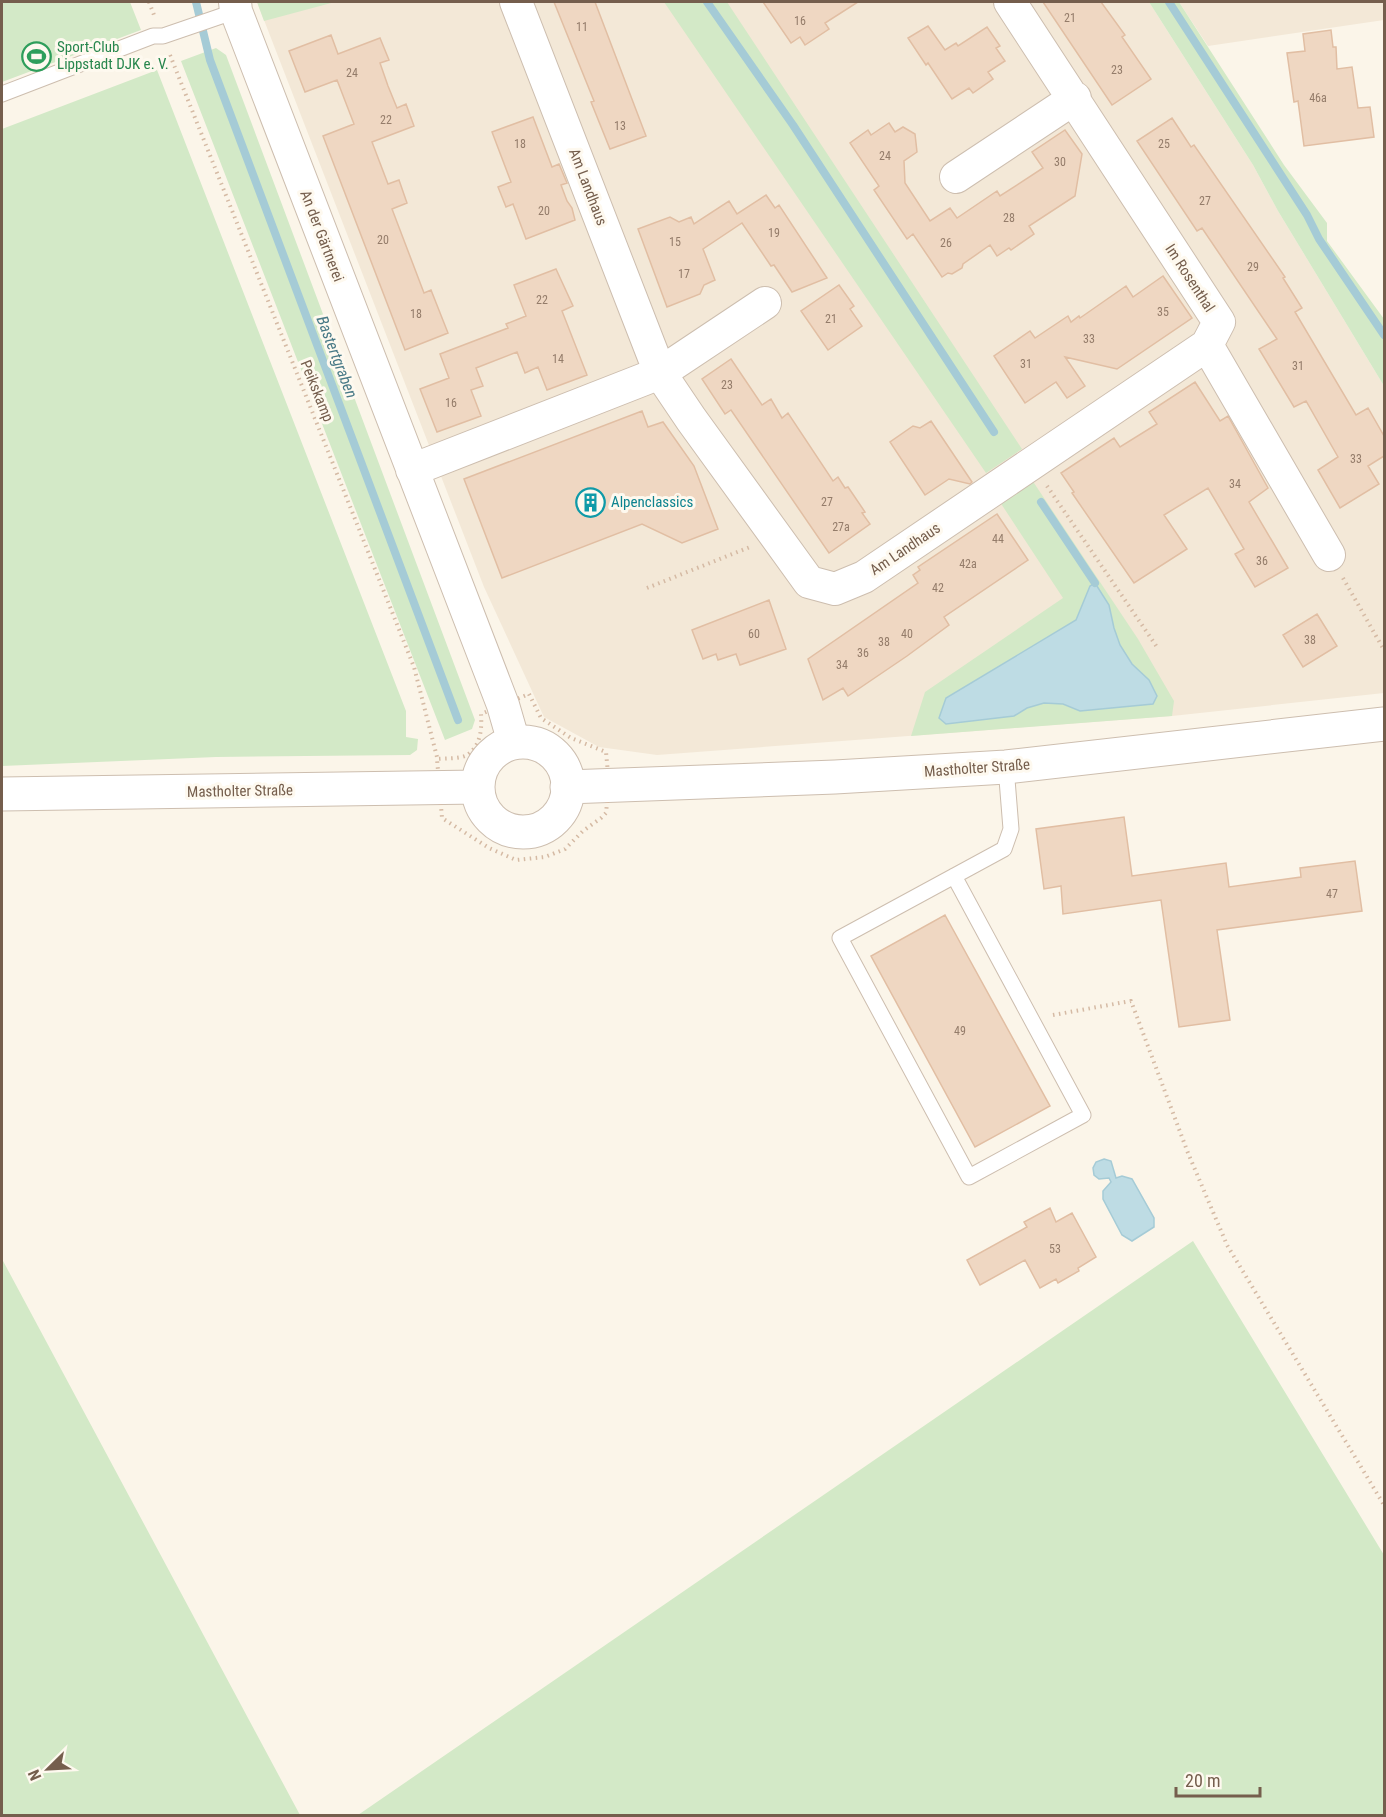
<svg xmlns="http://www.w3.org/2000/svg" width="1386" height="1817" font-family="'Roboto Condensed',sans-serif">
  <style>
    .residential { fill: #f3e8d7 }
    .green { fill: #d3e9c7; fill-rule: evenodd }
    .water { fill: #bedce4; stroke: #a5cbd6; stroke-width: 1.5 }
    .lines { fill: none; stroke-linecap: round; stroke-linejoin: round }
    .stream { stroke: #a5cbd6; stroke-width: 8 }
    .building { fill: #efd7c2; stroke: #e1bea3; stroke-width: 1.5 }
    .service-casing { stroke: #cdbeaf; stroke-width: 17 }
    .minor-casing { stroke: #cdbeaf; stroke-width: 34 }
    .tertiary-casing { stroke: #cdbeaf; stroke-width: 35 }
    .path { stroke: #d5baa4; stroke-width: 4; stroke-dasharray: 1.5 4.5; stroke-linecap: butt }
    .service { stroke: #fff; stroke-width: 15 }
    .minor { stroke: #fff; stroke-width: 32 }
    .tertiary { stroke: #fff; stroke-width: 33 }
    .labels { text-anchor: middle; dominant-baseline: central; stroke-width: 6; stroke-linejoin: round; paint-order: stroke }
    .number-label { font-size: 12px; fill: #947c6a }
    .leisure-label { font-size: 15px; fill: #27864d; stroke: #fef9ef; text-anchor: start }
    .street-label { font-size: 15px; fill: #755e4d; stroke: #fef9ef }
    .culture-label { font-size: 15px; fill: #0d838f; stroke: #fef9ef; text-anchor: start }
    .water-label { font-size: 16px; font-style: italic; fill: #487986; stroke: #fef9ef }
  </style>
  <rect width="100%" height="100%" fill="#fbf5e9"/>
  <path class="residential" d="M 257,2 L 1149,2 L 1253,165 L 1278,211 L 1384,386 L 1384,693 L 1172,716 L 657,755 L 599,747 L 544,717 L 484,587 Z
    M 1179,2 L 1384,2 L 1384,20 L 1208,46 Z"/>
  <path class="green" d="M 2,2 L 130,2 L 141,30 L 2,82 Z
    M 257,2 L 335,2 L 264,21 Z
    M 664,2 L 727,2 L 1022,449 L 986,473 Z
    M 1149,2 L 1179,2 L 1284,165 L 1327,223 L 1327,241 L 1384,319 L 1384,386 L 1278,211 L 1253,165 Z
    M 216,48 L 226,55 L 475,720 L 472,729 L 445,740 L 181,61 Z
    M 157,70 L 406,711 L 406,737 L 418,739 L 417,750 L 410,755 L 216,757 L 2,766 L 2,129 Z
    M 1030,477 L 1138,639 L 1174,701 L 1172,716 L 911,736 L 925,692 L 1063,598 L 998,499 ZM 1090,586 L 1109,605 L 1114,628 L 1120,645 L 1132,664 L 1149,680 L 1157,697 L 1152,704 L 1080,711 L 1062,704 L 1044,703 L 1027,708 L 946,698 L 1076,620 Z
    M 1193,1241 L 1384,1555 L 1384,1815 L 358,1815 Z
    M 2,1259 L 300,1815 L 2,1815 Z"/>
  <path class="water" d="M 1095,583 L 1109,605 L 1114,628 L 1120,645 L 1132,664 L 1149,680 L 1157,696 L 1153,704 L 1080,711 L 1063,704 L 1044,703 L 1027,708 L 1014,716 L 946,724 L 939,718 L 946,698 L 1076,620 L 1090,586 Z
    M 1104,1159 L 1111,1161 L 1116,1178 L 1122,1176 L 1132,1179 L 1154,1218 L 1154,1227 L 1132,1241 L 1122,1235 L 1103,1199 L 1103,1191 L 1111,1182 L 1109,1178 L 1099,1179 L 1094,1175 L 1093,1168 L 1096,1162 Z"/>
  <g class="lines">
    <path class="stream" d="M 196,2 L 210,60 L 458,720
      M 707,2 L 793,125 L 994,432
      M 1169,2 L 1307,215 L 1319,239 L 1384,335
      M 1041,502 L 1095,583"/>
  </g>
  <path class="building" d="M 554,2 L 595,2 L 646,136 L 610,149 L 591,102 L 594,101 Z
    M 763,2 L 858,2 L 825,23 L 829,29 L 805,45 L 800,37 L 791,43 Z
    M 1043,2 L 1101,2 L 1125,35 L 1122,37 L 1151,79 L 1112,105 Z
    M 928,26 L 945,50 L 956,43 L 958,46 L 987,27 L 1000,46 L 996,48 L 1005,61 L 988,72 L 993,79 L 973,93 L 969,88 L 952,99 L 928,63 L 926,65 L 908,38 Z
    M 1331,30 L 1333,47 L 1336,47 L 1337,69 L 1352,67 L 1358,108 L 1370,107 L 1374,137 L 1304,146 L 1298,101 L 1294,102 L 1287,53 L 1305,51 L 1303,34 Z
    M 331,35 L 338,54 L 380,38 L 389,60 L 380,63 L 388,86 L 397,108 L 406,104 L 414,126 L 372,142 L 388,184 L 399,180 L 407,203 L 392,209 L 424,293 L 431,290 L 448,333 L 405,350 L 323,136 L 354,124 L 337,80 L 305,92 L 289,51 Z
    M 533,117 L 552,167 L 559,164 L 567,183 L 561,185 L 567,201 L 572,208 L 575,220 L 526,239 L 513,204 L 506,207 L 498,187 L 511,182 L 492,132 Z
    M 1172,118 L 1191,147 L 1194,145 L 1285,277 L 1283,278 L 1302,308 L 1295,312 L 1356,415 L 1368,408 L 1384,436 L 1384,456 L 1368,466 L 1379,484 L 1340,508 L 1318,470 L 1338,457 L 1306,401 L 1294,407 L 1259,349 L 1277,339 L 1202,228 L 1197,231 L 1137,141 Z
    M 889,123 L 895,132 L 903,127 L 915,134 L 917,152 L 904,161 L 905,183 L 930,221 L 950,208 L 957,218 L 997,191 L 1000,196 L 1043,168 L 1032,152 L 1065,130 L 1082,154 L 1075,196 L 1029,226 L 1034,234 L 1011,250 L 1009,248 L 997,256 L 990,245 L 963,264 L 962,268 L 952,274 L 948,273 L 942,277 L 913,234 L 907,239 L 874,190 L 879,186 L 850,143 L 868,130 L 871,135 Z
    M 766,195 L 775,208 L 779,205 L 827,278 L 792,292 L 774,265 L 771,266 L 742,223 L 703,249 L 715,280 L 704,285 L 700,294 L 667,307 L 638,229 L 670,217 L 679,222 L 691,217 L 694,224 L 729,201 L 737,214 Z
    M 556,269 L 573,306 L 562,311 L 587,375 L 547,390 L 538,367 L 525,373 L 517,352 L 476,368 L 483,386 L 471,390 L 481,416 L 437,432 L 420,389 L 449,378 L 440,354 L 508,328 L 506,324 L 526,316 L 514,285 Z
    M 1163,276 L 1192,318 L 1117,369 L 1065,357 L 1085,386 L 1067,398 L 1056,382 L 1025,403 L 994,356 L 1030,331 L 1035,338 L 1068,316 L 1071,322 L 1079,316 L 1080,318 L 1126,286 L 1133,297 Z
    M 839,285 L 854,306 L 850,309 L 862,326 L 828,350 L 801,311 Z
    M 731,359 L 762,405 L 771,399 L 782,418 L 788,413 L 833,481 L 838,477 L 845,488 L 848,487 L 865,512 L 862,513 L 870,524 L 829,553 L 731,410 L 725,414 L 702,379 Z
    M 1195,382 L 1220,421 L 1228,416 L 1268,488 L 1249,502 L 1288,568 L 1255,587 L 1235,554 L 1244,549 L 1208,488 L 1164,515 L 1187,549 L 1134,583 L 1072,493 L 1074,492 L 1061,473 L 1114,438 L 1120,447 L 1157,424 L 1149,412 Z
    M 642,411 L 648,427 L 663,422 L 694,466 L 718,529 L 682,543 L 642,524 L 502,578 L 464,479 Z
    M 931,421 L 972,482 L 970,484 L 949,479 L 925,495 L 890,442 L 913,426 L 920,428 Z
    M 997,514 L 1028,560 L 944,617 L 949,625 L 907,656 L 848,696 L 843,688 L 823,700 L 808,659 L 918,583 L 913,575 L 920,570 L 918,567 Z
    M 769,600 L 786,649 L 740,665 L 736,654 L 718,660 L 716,654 L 703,659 L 692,630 Z
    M 1317,614 L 1337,646 L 1303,667 L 1283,635 Z
    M 1124,817 L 1132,876 L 1226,863 L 1229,887 L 1301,877 L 1300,868 L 1355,861 L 1362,911 L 1217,930 L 1230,1020 L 1179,1027 L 1161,900 L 1063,914 L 1061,886 L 1044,889 L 1036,829 Z
    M 945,915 L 1050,1106 L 975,1147 L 871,956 Z
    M 1050,1208 L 1056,1222 L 1072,1213 L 1096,1257 L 1078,1268 L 1079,1271 L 1058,1283 L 1056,1279 L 1040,1288 L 1025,1260 L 980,1285 L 967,1260 L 1027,1227 L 1024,1222 Z"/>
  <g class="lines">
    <defs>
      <path id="service" d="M 2,94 L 153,36 L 163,36 L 236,11
        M 954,876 L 1083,1115 L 969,1177 L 840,938 L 1004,849 L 1011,829 L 1006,767"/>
      <path id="minor" d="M 235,2 L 236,11 L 503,705 L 514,743
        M 516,2 L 660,373 L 691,419 L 809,582 L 835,589 L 864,577 L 1207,345
        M 1010,2 L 1219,322 L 1207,345 L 1329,555
        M 956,177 L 1075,98
        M 412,470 L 660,373 L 765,303"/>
      <path id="tertiary" d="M478 787a45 45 0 1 1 90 0a45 45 0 1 1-90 0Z
        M 567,787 L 835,777 L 1006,767 L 1384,724
        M 2,794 L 478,787"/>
    </defs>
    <use href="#service" class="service-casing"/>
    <use href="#minor" class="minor-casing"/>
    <use href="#tertiary" class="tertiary-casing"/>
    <path class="path" d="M 149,2 L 154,15
      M 170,55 L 414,667 L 437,757
      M 1047,486 L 1157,647
      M 1343,578 L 1384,650
      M 647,588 L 750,547
      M 529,694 L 541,718 L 571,738 L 606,752 L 609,784 L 606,813 L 601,818 L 583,831 L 565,849 L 545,857 L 516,860 L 489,848 L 442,818 L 437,759 C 446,758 460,759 467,755 C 481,746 482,728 481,714 Z
      M 1053,1015 L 1131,1001 L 1188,1153 L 1227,1245 L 1384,1505"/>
    <use href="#service" class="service"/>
    <use href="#minor" class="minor"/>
    <use href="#tertiary" class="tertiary"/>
  </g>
  <defs>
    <symbol id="stadium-ring" viewBox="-11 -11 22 22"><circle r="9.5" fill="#fef9ef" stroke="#2e9e5b" stroke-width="1.5"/><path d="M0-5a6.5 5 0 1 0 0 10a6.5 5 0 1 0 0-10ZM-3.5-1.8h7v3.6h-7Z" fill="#2e9e5b"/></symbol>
    <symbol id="building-ring" viewBox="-11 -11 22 22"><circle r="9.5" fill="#fef9ef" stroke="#0f9aa8" stroke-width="1.5"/><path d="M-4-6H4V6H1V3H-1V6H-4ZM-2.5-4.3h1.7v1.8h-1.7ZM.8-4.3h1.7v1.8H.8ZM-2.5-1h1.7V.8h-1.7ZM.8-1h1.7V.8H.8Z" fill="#0f9aa8"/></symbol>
  </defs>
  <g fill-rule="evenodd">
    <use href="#stadium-ring" x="20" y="40" width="33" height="33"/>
    <use href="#building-ring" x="574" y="486" width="33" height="33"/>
  </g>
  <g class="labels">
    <g class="number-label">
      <text x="1070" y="18">21</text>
      <text x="800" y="21">16</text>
      <text x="582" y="27">11</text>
      <text x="1117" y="70">23</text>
      <text x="352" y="73">24</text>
      <text x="1318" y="98">46a</text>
      <text x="386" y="120">22</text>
      <text x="620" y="126">13</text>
      <text x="520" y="144">18</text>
      <text x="1164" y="144">25</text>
      <text x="885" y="156">24</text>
      <text x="1060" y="162">30</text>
      <text x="1205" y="201">27</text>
      <text x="544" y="211">20</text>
      <text x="1009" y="218">28</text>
      <text x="774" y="233">19</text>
      <text x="383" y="240">20</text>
      <text x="675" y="242">15</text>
      <text x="946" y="243">26</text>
      <text x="1253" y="267">29</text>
      <text x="684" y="274">17</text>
      <text x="542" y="300">22</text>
      <text x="1163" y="312">35</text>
      <text x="416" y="314">18</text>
      <text x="831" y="319">21</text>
      <text x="1089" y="339">33</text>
      <text x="558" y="359">14</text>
      <text x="1026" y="364">31</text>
      <text x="1298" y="366">31</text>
      <text x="727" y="385">23</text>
      <text x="451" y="403">16</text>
      <text x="1356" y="459">33</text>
      <text x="1235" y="484">34</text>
      <text x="827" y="502">27</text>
      <text x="841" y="527">27a</text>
      <text x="998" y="539">44</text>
      <text x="1262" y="561">36</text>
      <text x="968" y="564">42a</text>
      <text x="938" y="588">42</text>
      <text x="754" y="634">60</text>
      <text x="907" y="634">40</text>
      <text x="1310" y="640">38</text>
      <text x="884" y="642">38</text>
      <text x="863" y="653">36</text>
      <text x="842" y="665">34</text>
      <text x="1332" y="894">47</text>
      <text x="960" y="1031">49</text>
      <text x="1055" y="1249">53</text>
    </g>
    <g class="leisure-label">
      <text x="57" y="47">Sport-Club<tspan x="57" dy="17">Lippstadt DJK e. V.</tspan></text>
    </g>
    <g class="street-label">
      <text transform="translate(588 187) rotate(69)">Am Landhaus</text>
      <text transform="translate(322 236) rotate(69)">An der Gärtnerei</text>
      <text transform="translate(1190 278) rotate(57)">Im Rosenthal</text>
      <text transform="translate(317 391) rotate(68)">Peikskamp</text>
      <text transform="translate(905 549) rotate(-34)">Am Landhaus</text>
      <text transform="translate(977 768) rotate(-4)">Mastholter Straße</text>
      <text transform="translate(240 791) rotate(-1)">Mastholter Straße</text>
    </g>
    <g class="culture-label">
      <text x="611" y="502">Alpenclassics</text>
    </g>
    <g class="water-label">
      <text transform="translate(337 357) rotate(69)">Bastertgraben</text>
    </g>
  </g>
  <rect width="1386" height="1817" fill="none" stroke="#755e4d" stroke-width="6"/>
  <g transform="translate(48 1769) rotate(246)" stroke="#fef9ef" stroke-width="4.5" paint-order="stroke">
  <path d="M0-4.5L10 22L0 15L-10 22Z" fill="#755e4d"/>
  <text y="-9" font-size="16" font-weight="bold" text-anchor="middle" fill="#755e4d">N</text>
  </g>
  <path d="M1176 1787v9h84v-9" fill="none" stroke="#755e4d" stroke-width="3"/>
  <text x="1185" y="1787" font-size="18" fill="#755e4d" stroke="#fef9ef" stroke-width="4.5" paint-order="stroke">20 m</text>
</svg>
